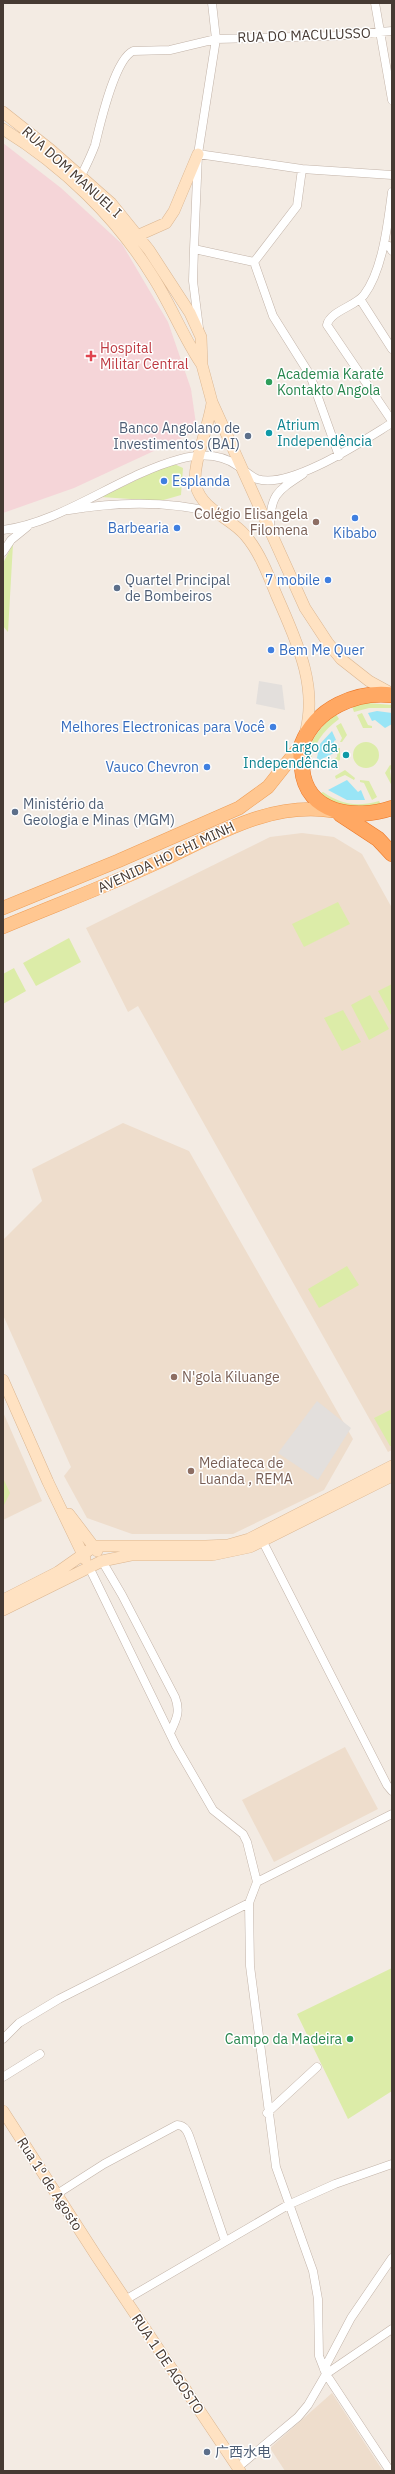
<svg xmlns="http://www.w3.org/2000/svg" width="395" height="2474" font-family="'IBM Plex Sans','Noto Sans SC',sans-serif">
  <style>
    .education { fill: #edc }
    .medical { fill: #f5d5d8 }
    .green { fill: #dceca8 }
    .parking { fill: #e3dfdc }
    .water { fill: #99e5f6 }
    .lines { fill: none; stroke-linecap: round; stroke-linejoin: round }
    .street-casing { stroke: #c2b3a8; stroke-width: 9 }
    .secondary-casing { stroke: #dbb691; stroke-width: 12 }
    .primary-casing { stroke: #ee9e57; stroke-width: 14 }
    .highway-casing { stroke: #eb7626; stroke-width: 16 }
    .street { stroke: #fff; stroke-width: 8 }
    .secondary { stroke: #ffe2c2; stroke-width: 11 }
    .primary { stroke: #ffc791; stroke-width: 13 }
    .highway { stroke: #ffa863; stroke-width: 15 }
    .health-dot { fill: #e0444e; stroke: #fff; stroke-width: 1.5 }
    .leisure-dot { fill: #2e9e5b; stroke: #fff; stroke-width: 1.5 }
    .culture-dot { fill: #0f9aa8; stroke: #fff; stroke-width: 1.5 }
    .service-dot { fill: #5c6f8a; stroke: #fff; stroke-width: 1.5 }
    .shop-dot { fill: #3f7fe0; stroke: #fff; stroke-width: 1.5 }
    .education-dot { fill: #8d6e63; stroke: #fff; stroke-width: 1.5 }
    .labels { text-anchor: middle; dominant-baseline: central; stroke-width: 3; stroke-linejoin: round; paint-order: stroke }
    .street-label { font-size: 14px; fill: #463a33; stroke: #fff }
    .health-label { font-size: 14px; fill: #be3a42; stroke: #fff; text-anchor: start }
    .leisure-label { font-size: 14px; fill: #27864d; stroke: #fff; text-anchor: start }
    .culture-label { font-size: 14px; fill: #0d838f; stroke: #fff; text-anchor: start }
    .service-label { font-size: 14px; fill: #4e5e75; stroke: #fff; text-anchor: start }
    .shop-label { font-size: 14px; fill: #366cbe; stroke: #fff; text-anchor: end }
    .education-label { font-size: 14px; fill: #785e54; stroke: #fff; text-anchor: start }
  </style>
  <rect width="100%" height="100%" fill="#f3ebe3"/>
  <path class="education" d="M 302,833 L 334,837 L 362,854 L 392,908 L 392,1450 L 388,1452 L 138,1006 L 128,1012 L 86,928 L 270,837 Z
    M 123,1123 L 189,1151 L 353,1439 L 324,1490 L 233,1534 L 132,1534 L 87,1518 L 64,1476 L 71,1467 L 3,1315 L 3,1240 L 42,1201 L 32,1169 Z
    M 3,1412 L 42,1501 L 3,1520 Z
    M 345,1747 L 378,1809 L 274,1862 L 242,1800 Z
    M 332,2393 L 383,2471 L 285,2471 L 270,2448 Z"/>
  <path class="medical" d="M 3,143 L 61,188 L 122,244 L 168,322 L 191,389 L 197,431 L 74,488 L 3,513 Z"/>
  <path class="green" d="M 172,463 L 183,468 L 181,495 L 160,501 L 101,497 Z
    M 13,544 L 8,632 L 3,626 L 3,563 Z
    M 368,703 L 392,705 L 392,708 L 369,708 L 354,712 L 352,706 Z
    M 362,713 L 368,725 L 372,726 L 372,728 L 363,728 L 357,715 Z
    M 336,714 L 339,719 C 322,732 313,744 310,765 L 306,767 C 308,743 317,729 336,714 Z
    M 341,723 L 347,735 L 342,742 L 340,742 L 342,738 L 336,726 Z
    M353 755a13 13 0 1 1 26 0a13 13 0 1 1-26 0Z
    M 338,748 L 340,748 L 340,760 L 329,765 L 328,762 L 337,757 Z
    M 390,765 L 392,766 L 390,771 L 392,786 L 385,773 Z
    M 345,770 L 355,778 L 354,780 L 345,775 L 336,779 L 335,776 Z
    M 360,780 L 369,781 L 377,797 L 372,800 L 364,783 L 360,782 Z
    M 323,792 C 342,805 357,807 379,801 L 382,806 L 348,810 L 317,795 Z
    M 338,902 L 350,924 L 304,947 L 292,924 Z
    M 69,938 L 81,962 L 36,986 L 23,963 Z
    M 14,968 L 26,991 L 3,1004 L 3,974 Z
    M 392,984 L 392,1017 L 378,991 Z
    M 370,995 L 389,1029 L 369,1040 L 351,1005 Z
    M 343,1010 L 361,1042 L 342,1051 L 324,1018 Z
    M 347,1266 L 359,1285 L 319,1308 L 308,1289 Z
    M 392,1409 L 392,1446 L 390,1446 L 374,1418 Z
    M 3,1478 L 10,1493 L 3,1507 Z
    M 392,1968 L 392,2091 L 348,2119 L 297,2014 Z"/>
  <path class="parking" d="M 259,681 L 282,685 L 285,710 L 256,704 Z
    M 317,1401 L 351,1428 L 318,1480 L 278,1453 Z"/>
  <path class="water" d="M 377,711 L 392,713 L 392,724 L 385,728 L 375,720 L 372,721 L 368,713 Z
    M 332,731 L 336,740 L 334,741 L 334,753 L 316,762 L 320,744 Z
    M 347,780 L 358,792 L 361,790 L 365,800 L 347,800 L 328,790 Z"/>
  <g class="lines">
    <defs>
      <path id="street" d="M 375,3 L 392,100
        M 198,154 L 302,169 L 392,175
        M 81,176 C 86,166 91,156 95,145 C 100,125 114,60 133,51 L 170,50 L 216,39 L 334,36 L 392,31
        M 392,192 C 388,222 383,270 364,295 C 356,306 330,311 327,325 L 392,421
        M 384,244 L 389,246 L 392,251
        M 194,249 L 254,262
        M 254,262 L 273,316 L 310,375 L 339,456
        M 254,262 L 297,206 L 302,169
        M 360,299 L 392,349
        M 199,328 L 193,281 L 194,249 L 198,154 L 216,39 L 212,3
        M 69,510 C 117,502 169,501 216,513
        M 270,527 C 270,495 277,491 303,474
        M 3,530 C 64,522 120,475 180,459 C 199,454 220,453 238,466 C 244,470 250,476 257,479 C 290,490 364,440 392,423
        M 3,552 L 11,540 L 27,527
        M 263,1542 L 387,1785 L 392,1791
        M 102,1561 L 122,1595 L 175,1697 C 181,1712 176,1720 170,1733
        M 257,1882 L 392,1814
        M 249,1903 L 250,1966 L 276,2167 L 313,2271 L 318,2299 L 319,2356 L 326,2374 L 390,2471
        M 3,2039 L 19,2023 L 59,1999 L 249,1903 L 257,1882 L 247,1842 L 243,1834 L 213,1810 L 176,1746 L 89,1567
        M 3,2077 L 40,2054
        M 267,2113 L 317,2067
        M 57,2194 L 104,2164 L 177,2125 C 187,2125 189,2136 192,2144 L 225,2241
        M 125,2300 L 288,2205 L 335,2184 L 392,2164
        M 324,2369 L 351,2318 L 392,2258
        M 237,2468 L 298,2417 L 308,2405 L 326,2374 L 392,2329"/>
      <path id="secondary" d="M 3,112 L 51,150 L 111,203 L 149,250 L 190,313 L 201,337 L 202,365 L 212,402 L 305,608 L 328,643 L 341,659 L 369,681 L 391,693
        M 3,129 C 63,166 116,217 153,277 C 171,305 183,337 202,365
        M 139,235 L 166,223 L 174,211 L 198,154
        M 212,403 C 209,426 191,467 196,486 C 202,510 231,518 245,535 C 259,551 268,574 276,594 C 295,638 319,685 305,734
        M 3,1380 L 48,1482 L 85,1559
        M 69,1514 L 97,1551
        M 3,1600 L 58,1572 L 95,1546 L 206,1546 L 228,1545 L 249,1539 L 392,1466
        M 3,1610 L 102,1561 L 131,1555 L 212,1555 L 250,1547 L 392,1476
        M 3,2111 L 97,2257 L 240,2471"/>
      <path id="primary" d="M 3,908 L 118,861 L 239,808 L 268,787 L 302,744
        M 3,927 C 53,906 104,887 154,864 C 212,838 266,801 333,811"/>
      <path id="highway" d="M 392,695 C 356,691 316,708 302,744 C 300,751 301,761 302,768 C 306,815 356,820 392,808
        M 340,814 L 378,839 L 392,854"/>
    </defs>
    <use href="#street" class="street-casing"/>
    <use href="#secondary" class="secondary-casing"/>
    <use href="#primary" class="primary-casing"/>
    <use href="#highway" class="highway-casing"/>
    <use href="#street" class="street"/>
    <use href="#secondary" class="secondary"/>
    <use href="#primary" class="primary"/>
    <use href="#highway" class="highway"/>
  </g>
  <path class="health-dot" d="M89 350h4v4h4v4h-4v4h-4v-4h-4v-4h4z"/>
  <g class="leisure-dot">
    <circle cx="269" cy="382" r="4"/>
    <circle cx="350" cy="2039" r="4"/>
  </g>
  <g class="culture-dot">
    <circle cx="269" cy="433" r="4"/>
    <circle cx="346" cy="755" r="4"/>
  </g>
  <g class="service-dot">
    <circle cx="248" cy="436" r="4"/>
    <circle cx="117" cy="588" r="4"/>
    <circle cx="15" cy="812" r="4"/>
    <circle cx="207" cy="2452" r="4"/>
  </g>
  <g class="shop-dot">
    <circle cx="164" cy="481" r="4"/>
    <circle cx="355" cy="518" r="4"/>
    <circle cx="177" cy="528" r="4"/>
    <circle cx="328" cy="580" r="4"/>
    <circle cx="271" cy="650" r="4"/>
    <circle cx="273" cy="727" r="4"/>
    <circle cx="207" cy="767" r="4"/>
  </g>
  <g class="education-dot">
    <circle cx="316" cy="522" r="4"/>
    <circle cx="174" cy="1377" r="4"/>
    <circle cx="191" cy="1471" r="4"/>
  </g>
  <g class="labels">
    <g class="street-label">
      <text transform="translate(304 35) rotate(-2)">RUA DO MACULUSSO</text>
      <text transform="translate(72 172) rotate(42)">RUA DOM MANUEL I</text>
      <text transform="translate(166 857) rotate(-25)">AVENIDA HO CHI MINH</text>
      <text transform="translate(50 2184) rotate(57)">Rua 1º de Agosto</text>
      <text transform="translate(168 2364) rotate(56)">RUA 1 DE AGOSTO</text>
    </g>
    <g class="health-label">
      <text x="100" y="348">Hospital<tspan x="100" dy="16">Militar Central</tspan></text>
    </g>
    <g class="leisure-label">
      <text x="277" y="374">Academia Karaté<tspan x="277" dy="16">Kontakto Angola</tspan></text>
      <text x="342" y="2039" text-anchor="end">Campo da Madeira</text>
    </g>
    <g class="culture-label">
      <text x="277" y="425">Atrium<tspan x="277" dy="16">Independência</tspan></text>
      <text x="338" y="747" text-anchor="end">Largo da<tspan x="338" dy="16">Independência</tspan></text>
    </g>
    <g class="service-label">
      <text x="240" y="428" text-anchor="end">Banco Angolano de<tspan x="240" dy="16">Investimentos (BAI)</tspan></text>
      <text x="125" y="580">Quartel Principal<tspan x="125" dy="16">de Bombeiros</tspan></text>
      <text x="23" y="804">Ministério da<tspan x="23" dy="16">Geologia e Minas (MGM)</tspan></text>
      <text x="215" y="2452">广西水电</text>
    </g>
    <g class="shop-label">
      <text x="172" y="481" text-anchor="start">Esplanda</text>
      <text x="169" y="528">Barbearia</text>
      <text x="355" y="533" text-anchor="middle">Kibabo</text>
      <text x="320" y="580">7 mobile</text>
      <text x="279" y="650" text-anchor="start">Bem Me Quer</text>
      <text x="265" y="727">Melhores Electronicas para Você</text>
      <text x="199" y="767">Vauco Chevron</text>
    </g>
    <g class="education-label">
      <text x="308" y="514" text-anchor="end">Colégio Elisangela<tspan x="308" dy="16">Filomena</tspan></text>
      <text x="182" y="1377">N'gola Kiluange</text>
      <text x="199" y="1463">Mediateca de<tspan x="199" dy="16">Luanda , REMA</tspan></text>
    </g>
  </g>
  <rect width="395" height="2474" fill="none" stroke="#463a33" stroke-width="8"/>
</svg>
